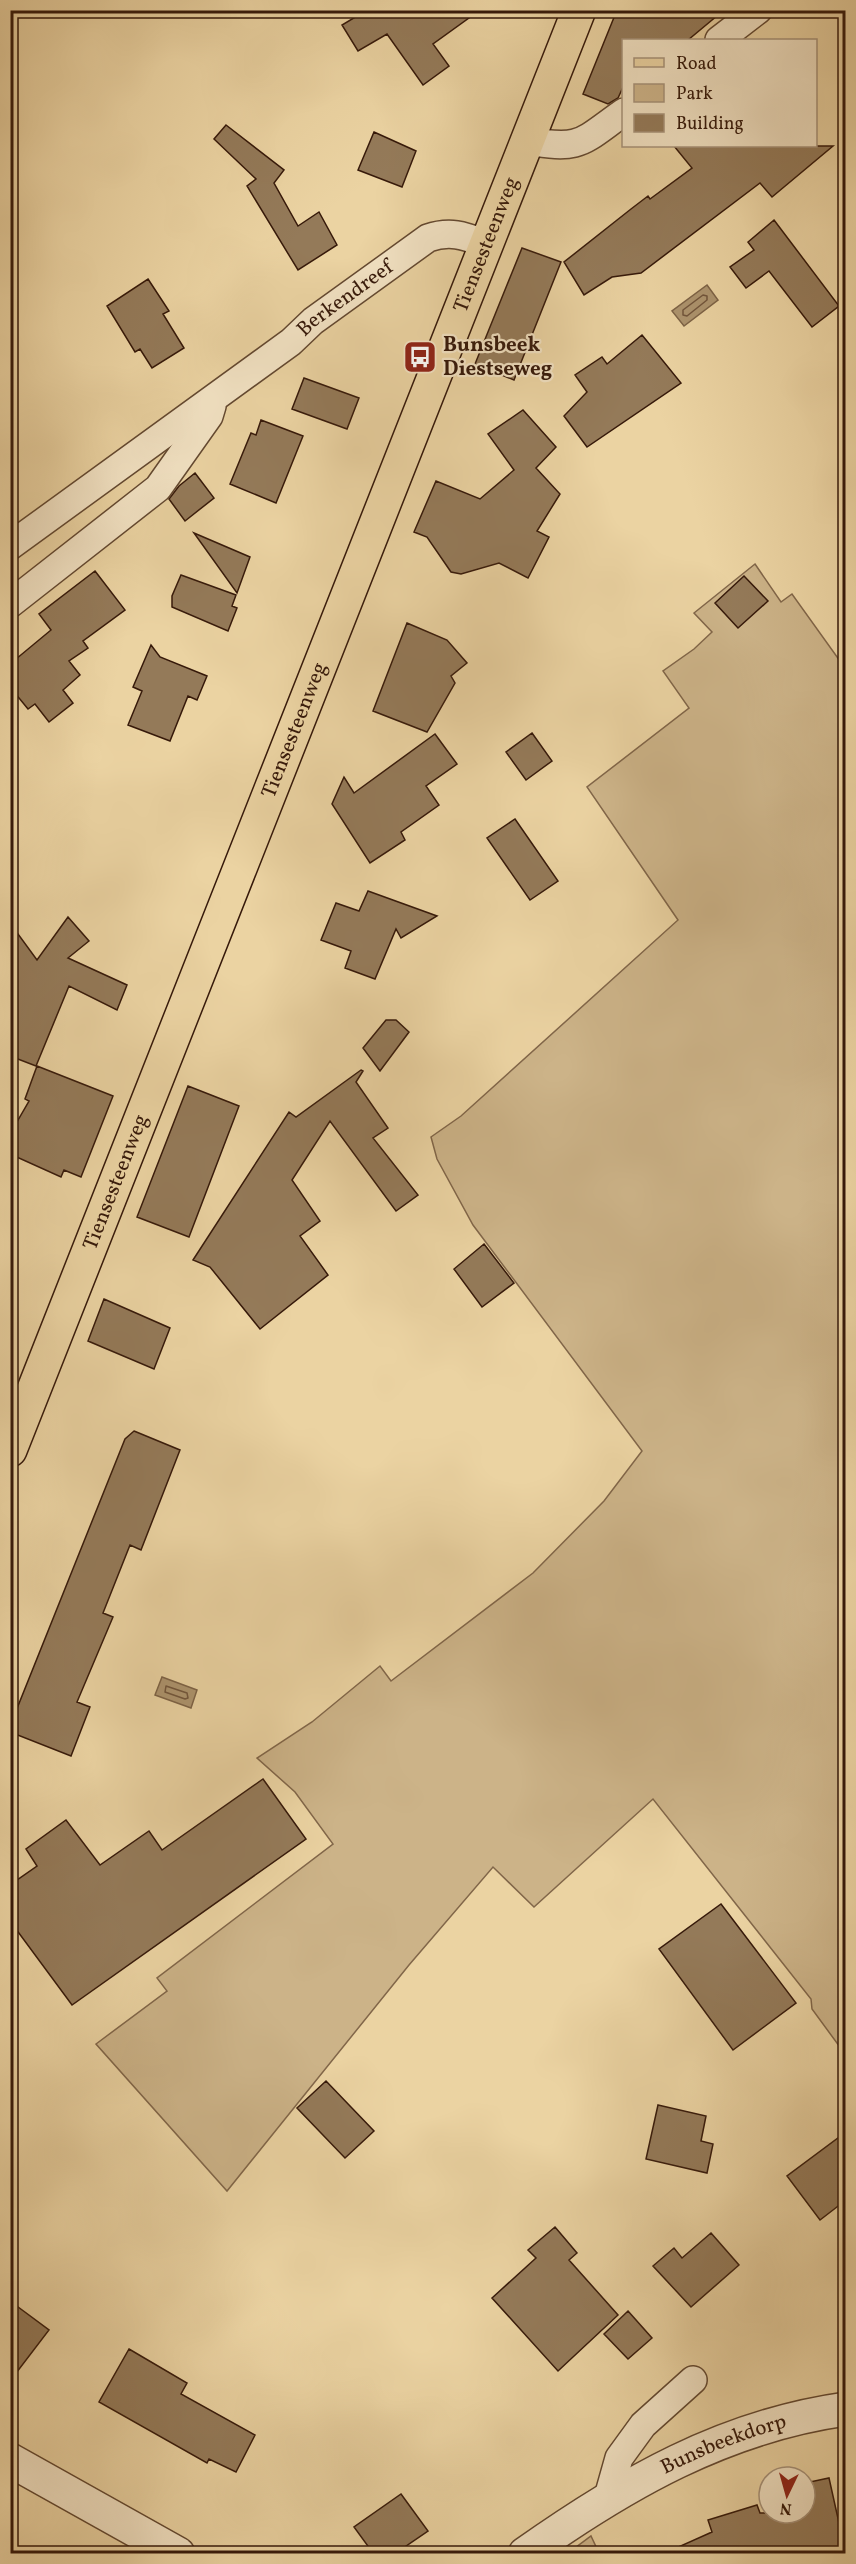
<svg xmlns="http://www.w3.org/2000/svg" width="856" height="2564" font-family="Vollkorn,serif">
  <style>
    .green { fill: #ccb388; stroke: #816649; stroke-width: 1.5 }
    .water { fill: #ad946e; stroke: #7d6346; stroke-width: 1.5 }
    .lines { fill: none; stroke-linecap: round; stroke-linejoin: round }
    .shore { stroke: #72563c; stroke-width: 1.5 }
    .building { fill: #947a59; stroke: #36190a; stroke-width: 1.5 }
    .minor-casing { stroke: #634830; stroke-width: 30 }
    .tertiary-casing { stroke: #634830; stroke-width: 36 }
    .primary-casing { stroke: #36190a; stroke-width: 36 }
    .minor { stroke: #f2e2c3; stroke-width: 27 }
    .tertiary { stroke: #f2e2c3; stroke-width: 33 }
    .primary { stroke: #ebd3a2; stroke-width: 33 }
    .labels { text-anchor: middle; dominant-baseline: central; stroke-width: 4.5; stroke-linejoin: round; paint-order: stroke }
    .street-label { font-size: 21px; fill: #36190a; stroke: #f2e2c3 }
    .poi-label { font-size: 21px; font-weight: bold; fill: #36190a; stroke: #f2e2c3; text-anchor: start }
  </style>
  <rect width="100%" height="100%" fill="#ebd3a2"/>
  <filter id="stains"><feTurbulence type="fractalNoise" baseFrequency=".00333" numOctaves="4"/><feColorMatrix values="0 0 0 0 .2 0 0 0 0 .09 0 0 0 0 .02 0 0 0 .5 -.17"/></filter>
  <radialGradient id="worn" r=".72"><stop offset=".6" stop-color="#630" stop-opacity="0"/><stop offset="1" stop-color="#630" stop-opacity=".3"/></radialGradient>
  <path class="green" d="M 755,564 L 781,602 L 792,594 L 845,668 L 845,2054 L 812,2009 L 811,1999 L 653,1799 L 534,1907 L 493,1867 L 409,1965 L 227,2191 L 96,2044 L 167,1991 L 157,1978 L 333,1844 L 295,1792 L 257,1758 L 312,1722 L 380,1666 L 391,1681 L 533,1573 L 604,1501 L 642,1451 L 473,1225 L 437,1159 L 431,1137 L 461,1116 L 678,920 L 587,787 L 689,708 L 663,671 L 694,649 L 712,632 L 694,613 Z
    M 591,2536 L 599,2553 L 568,2553 Z"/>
  <path class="water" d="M 707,285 L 718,300 L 684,326 L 672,311 Z
    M 162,1677 L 197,1690 L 191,1708 L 155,1695 Z"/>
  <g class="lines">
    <path class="shore" d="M 703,295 L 707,296 L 707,300 L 687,316 L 683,315 L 683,310 Z
      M 166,1686 L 187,1693 L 188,1698 L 185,1699 L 165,1692 Z"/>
  </g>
  <path class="building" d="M 367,10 L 480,10 L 433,44 L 449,66 L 423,85 L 387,34 L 358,51 L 342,25 Z
    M 617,10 L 724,10 L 688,40 L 624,40 L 624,85 L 618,98 L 608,104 L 583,94 Z
    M 226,125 L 284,170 L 274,183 L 298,226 L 319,212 L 337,245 L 298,270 L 247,186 L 256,179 L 214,139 Z
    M 374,132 L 416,151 L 402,187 L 358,170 Z
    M 674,146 L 833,146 L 772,197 L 760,183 L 641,273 L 612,277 L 584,295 L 564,262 L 631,209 L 648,196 L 650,199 L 692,168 Z
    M 774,220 L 839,306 L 812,327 L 769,271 L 746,288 L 730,267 L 754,250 L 748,242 Z
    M 522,248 L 561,262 L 514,380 L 475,364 Z
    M 148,279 L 169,311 L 163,314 L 184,348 L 152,368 L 140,349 L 135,352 L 107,306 Z
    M 642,335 L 681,383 L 587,447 L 564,416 L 587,392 L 575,375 L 602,357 L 607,364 Z
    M 304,378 L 359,398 L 347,429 L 292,409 Z
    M 523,410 L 556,447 L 536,468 L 560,494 L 537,531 L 549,537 L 528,578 L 499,563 L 461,574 L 451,572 L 427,537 L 414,532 L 436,481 L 480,499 L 514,470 L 488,434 Z
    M 261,420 L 303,436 L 276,503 L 230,484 L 251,433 L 256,435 Z
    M 195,473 L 214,498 L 185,521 L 169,499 L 179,486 Z
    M 194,533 L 250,557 L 237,593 Z
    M 95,571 L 125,610 L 83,641 L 88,648 L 69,661 L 80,675 L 63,690 L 73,703 L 49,722 L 35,704 L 28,709 L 10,687 L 10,664 L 51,630 L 39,614 Z
    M 181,575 L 236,595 L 232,606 L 237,608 L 228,631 L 172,607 L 172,596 Z
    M 744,576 L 768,601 L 738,628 L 715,603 Z
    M 407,623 L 447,640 L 467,663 L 451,676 L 455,683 L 427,732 L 373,711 Z
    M 151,645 L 160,657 L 207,676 L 197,700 L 188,696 L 170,741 L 128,725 L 142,691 L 133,687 Z
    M 532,733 L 552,761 L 526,780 L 506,752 Z
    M 435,734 L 457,764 L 426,786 L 439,805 L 401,832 L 405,840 L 370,863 L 332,804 L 344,777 L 354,793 Z
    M 515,819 L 558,881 L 530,900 L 487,838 Z
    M 368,891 L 437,916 L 401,938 L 396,929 L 375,979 L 345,968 L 351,951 L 321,940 L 336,903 L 359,911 Z
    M 68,917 L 89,941 L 68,958 L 127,985 L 117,1010 L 69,986 L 36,1066 L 10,1056 L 10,923 L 37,960 Z
    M 386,1020 L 396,1020 L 409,1032 L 380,1071 L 363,1048 Z
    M 37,1066 L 113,1096 L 81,1177 L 64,1170 L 61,1177 L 10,1154 L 10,1134 L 29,1101 L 25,1099 Z
    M 361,1070 L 363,1071 L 356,1082 L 388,1128 L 373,1138 L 418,1195 L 396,1211 L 330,1121 L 292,1180 L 320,1221 L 300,1236 L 328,1275 L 260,1329 L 210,1267 L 193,1260 L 289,1112 L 296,1117 Z
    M 188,1086 L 239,1106 L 189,1237 L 137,1217 Z
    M 484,1244 L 514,1283 L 482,1307 L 454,1269 Z
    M 104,1299 L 170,1328 L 154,1369 L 88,1341 Z
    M 134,1431 L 180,1450 L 141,1550 L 130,1545 L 103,1613 L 113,1617 L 77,1702 L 90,1707 L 71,1756 L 10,1732 L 10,1726 L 125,1439 Z
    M 263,1779 L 306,1839 L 72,2005 L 10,1921 L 10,1885 L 37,1866 L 26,1849 L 66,1820 L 100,1865 L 149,1831 L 162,1850 Z
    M 721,1904 L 796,2003 L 733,2050 L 659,1949 Z
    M 326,2081 L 374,2131 L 345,2158 L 297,2108 Z
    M 658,2105 L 706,2116 L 701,2141 L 713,2144 L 707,2173 L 646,2159 Z
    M 846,2132 L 846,2200 L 820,2220 L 787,2176 Z
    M 555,2227 L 577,2253 L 569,2260 L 618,2315 L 558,2371 L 492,2298 L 536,2258 L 528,2250 Z
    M 711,2233 L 739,2265 L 691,2307 L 653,2266 L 674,2248 L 682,2258 Z
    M 10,2301 L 49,2330 L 10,2381 Z
    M 628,2311 L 652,2338 L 628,2359 L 604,2334 Z
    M 129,2349 L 187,2383 L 181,2394 L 255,2435 L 236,2472 L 209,2459 L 207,2463 L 99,2402 Z
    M 829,2478 L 845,2550 L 829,2553 L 665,2553 L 712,2532 L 708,2520 L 757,2505 L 760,2513 L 805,2513 L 805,2483 Z
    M 401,2494 L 428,2531 L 396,2553 L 373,2553 L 354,2527 Z"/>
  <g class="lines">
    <defs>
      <g id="minor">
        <path d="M 719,40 L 758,10"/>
        <path d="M 527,141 C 582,150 580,143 624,112"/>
        <path id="s1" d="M 10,546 L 291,342 L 313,321 L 428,238 C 451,230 465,236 487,244"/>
        <path d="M 10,604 L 158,488 L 209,416 L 212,406"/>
        <path d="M 608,2497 L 619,2458 L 643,2425 L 693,2380"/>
      </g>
      <g id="tertiary">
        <path d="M 10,2460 L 178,2554"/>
        <path id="s2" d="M 525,2554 C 624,2484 724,2426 846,2409"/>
      </g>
      <g id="primary">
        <path id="s3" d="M 10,1450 L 579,10"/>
      </g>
    </defs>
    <use href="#minor" class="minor-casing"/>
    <use href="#tertiary" class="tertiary-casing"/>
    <use href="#primary" class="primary-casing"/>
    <use href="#minor" class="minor"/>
    <use href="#tertiary" class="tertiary"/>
    <use href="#primary" class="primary"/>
  </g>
  <defs>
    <symbol id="bus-square" viewBox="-11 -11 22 22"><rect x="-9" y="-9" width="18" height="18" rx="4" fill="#8f2418" stroke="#f2e2c3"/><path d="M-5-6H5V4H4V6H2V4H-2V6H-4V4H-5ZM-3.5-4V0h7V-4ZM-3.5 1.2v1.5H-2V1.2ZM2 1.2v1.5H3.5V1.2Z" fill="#fff"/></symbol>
  </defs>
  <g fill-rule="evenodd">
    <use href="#bus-square" x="401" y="338" width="38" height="38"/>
  </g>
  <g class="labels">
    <g class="street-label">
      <text stroke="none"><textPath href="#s3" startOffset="1296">Tiensesteenweg</textPath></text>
      <text stroke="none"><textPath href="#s1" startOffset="417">Berkendreef</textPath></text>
      <text stroke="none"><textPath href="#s3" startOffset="774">Tiensesteenweg</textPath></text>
      <text stroke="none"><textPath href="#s3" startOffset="288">Tiensesteenweg</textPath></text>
      <text stroke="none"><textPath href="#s2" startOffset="228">Bunsbeekdorp</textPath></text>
    </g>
    <g class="poi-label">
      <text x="443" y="345">Bunsbeek<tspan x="443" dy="24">Diestseweg</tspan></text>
    </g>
  </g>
  <rect width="856" height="2564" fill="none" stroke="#ebd3a2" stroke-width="36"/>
  <rect x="12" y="12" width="832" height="2540" fill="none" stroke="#36190a" stroke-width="3"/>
  <rect x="18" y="18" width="820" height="2528" fill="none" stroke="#36190a" stroke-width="1.5"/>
  <rect x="622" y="39" width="195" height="108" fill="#f2e2c3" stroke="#a79279" stroke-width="1.5"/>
  <rect x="634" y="58" width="30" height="9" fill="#ebd3a2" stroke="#a79279" stroke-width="1.5"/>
  <text x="676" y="69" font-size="18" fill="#36190a">Road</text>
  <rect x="634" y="84" width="30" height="18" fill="#ccb388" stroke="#a79279" stroke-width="1.5"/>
  <text x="676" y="99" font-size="18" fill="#36190a">Park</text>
  <rect x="634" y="114" width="30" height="18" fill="#947a59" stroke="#a79279" stroke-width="1.5"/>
  <text x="676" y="129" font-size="18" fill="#36190a">Building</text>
  <g transform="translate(787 2495) rotate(185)"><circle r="28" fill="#f2e2c3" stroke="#a79279" stroke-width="1.5"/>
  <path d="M0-4.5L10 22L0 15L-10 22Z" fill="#8f2418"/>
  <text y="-9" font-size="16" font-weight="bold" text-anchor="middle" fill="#36190a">N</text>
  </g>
  <rect width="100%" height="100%" filter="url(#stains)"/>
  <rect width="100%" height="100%" fill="url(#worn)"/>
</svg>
